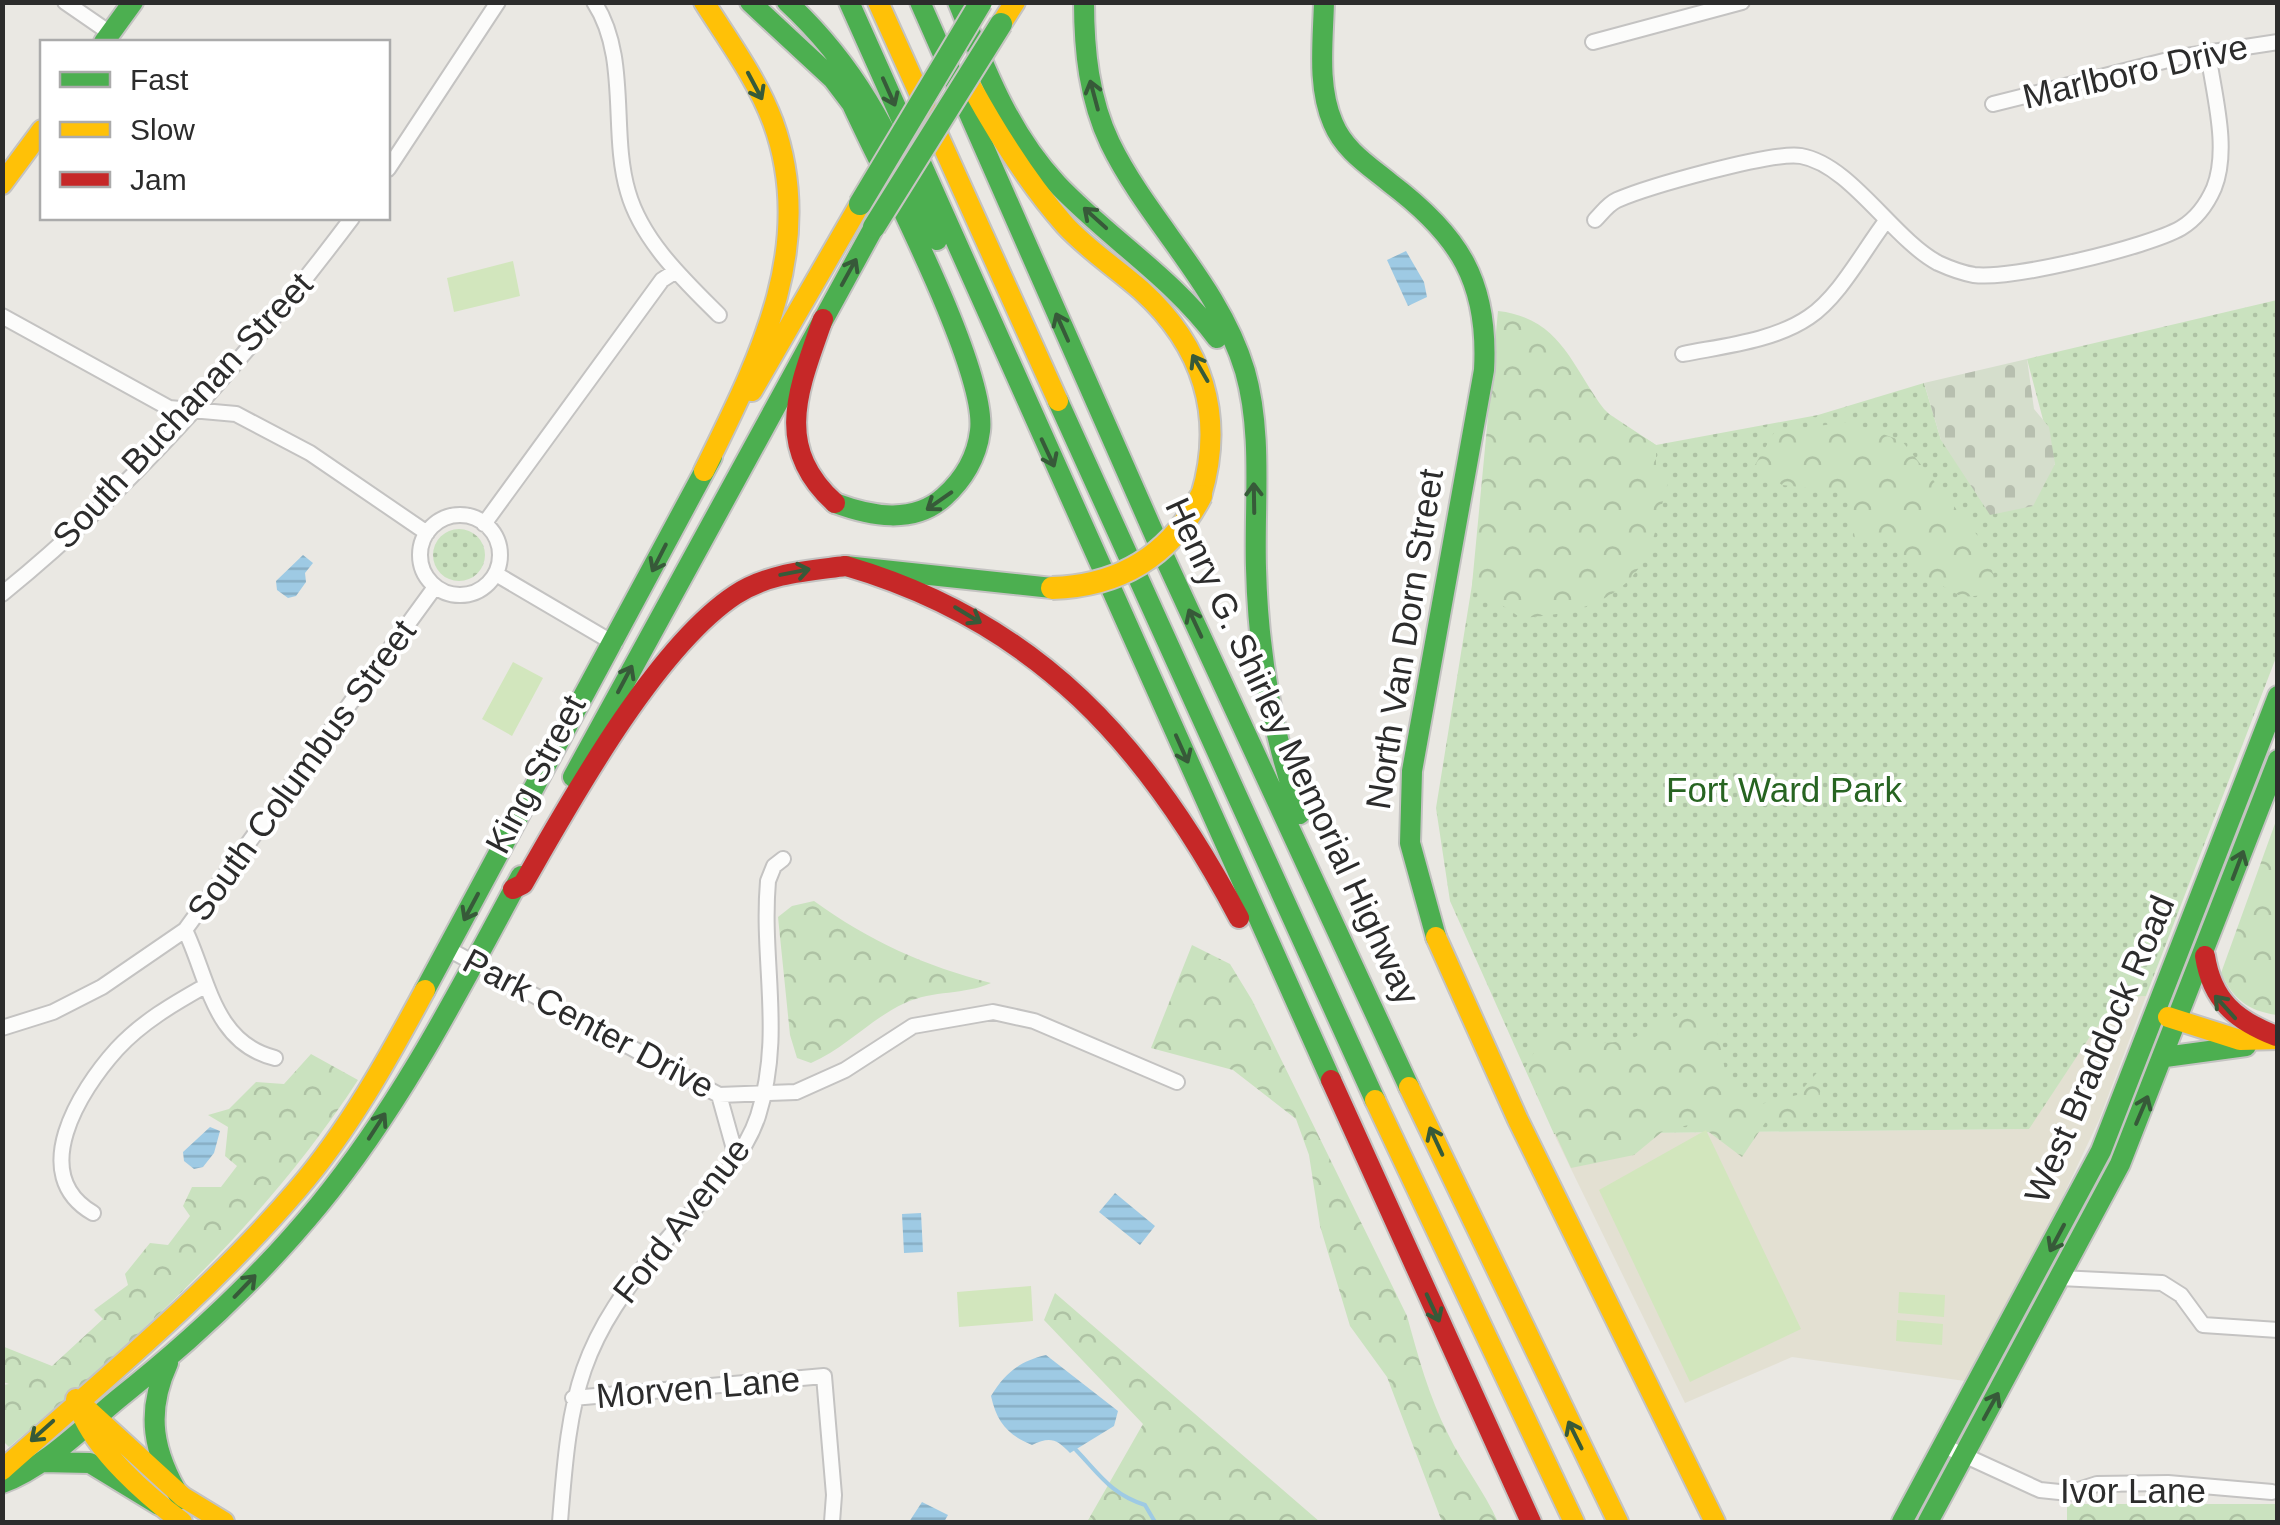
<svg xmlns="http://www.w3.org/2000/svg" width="2280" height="1525" font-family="Arial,sans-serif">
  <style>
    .education { fill: #e3e0d2 }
    .grass { fill: url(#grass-dots) }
    .forest { fill: url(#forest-crowns) }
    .cemetery { fill: url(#cemetery-stones) }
    .pitch { fill: #d2e6bd }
    .water { fill: url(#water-rules) }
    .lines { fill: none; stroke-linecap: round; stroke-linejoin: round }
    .stream { stroke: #9ecae4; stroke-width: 4 }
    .street-casing { stroke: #c4c3c2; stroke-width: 18 }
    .fast-casing { stroke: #c4c3c2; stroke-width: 24 }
    .slow-casing { stroke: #c4c3c2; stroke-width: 24 }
    .jam-casing { stroke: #c4c3c2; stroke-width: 24 }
    .street { stroke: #fcfcfb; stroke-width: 14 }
    .fast { stroke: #4caf50; stroke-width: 20 }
    .slow { stroke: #ffc107; stroke-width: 20 }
    .jam { stroke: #c62828; stroke-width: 20 }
    .fast-bridge-casing { stroke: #c6c5c2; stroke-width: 26; stroke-linecap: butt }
    .slow-bridge-casing { stroke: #c6c5c2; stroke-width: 26; stroke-linecap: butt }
    .fast-bridge { stroke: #4caf50; stroke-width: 22 }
    .slow-bridge { stroke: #ffc107; stroke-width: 22 }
    .oneway { stroke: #375a39 }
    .labels { text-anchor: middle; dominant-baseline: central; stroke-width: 8; stroke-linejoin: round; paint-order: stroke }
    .street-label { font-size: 35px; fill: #2c2c2c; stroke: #fff }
    .park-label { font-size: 35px; fill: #276421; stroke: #fff }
  </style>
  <defs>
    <pattern id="grass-dots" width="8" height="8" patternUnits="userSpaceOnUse" patternTransform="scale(2.5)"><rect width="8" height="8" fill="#cae2bf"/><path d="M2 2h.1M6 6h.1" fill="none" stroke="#aec2a4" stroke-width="1.8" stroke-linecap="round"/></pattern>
    <pattern id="forest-crowns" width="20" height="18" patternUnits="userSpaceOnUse" patternTransform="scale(2.5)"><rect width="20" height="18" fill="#cae2bf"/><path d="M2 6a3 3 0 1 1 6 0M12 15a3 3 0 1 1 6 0" fill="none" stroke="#aec2a4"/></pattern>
    <pattern id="cemetery-stones" width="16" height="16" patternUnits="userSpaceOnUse" patternTransform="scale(2.5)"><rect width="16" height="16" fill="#d5decc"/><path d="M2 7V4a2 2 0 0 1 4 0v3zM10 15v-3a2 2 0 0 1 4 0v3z" fill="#b7bfaf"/></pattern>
    <pattern id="water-rules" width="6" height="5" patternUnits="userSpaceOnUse" patternTransform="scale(2.5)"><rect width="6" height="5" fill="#9ecae4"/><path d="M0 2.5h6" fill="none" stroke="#88aec4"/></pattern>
  </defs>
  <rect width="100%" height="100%" fill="#eae8e3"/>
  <path class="education" d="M 2146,996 L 2099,1120 L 2055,1213 L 1965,1381 L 1792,1357 L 1685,1403 L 1554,1134 L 2028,1129 L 2095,1029 L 2129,997 Z"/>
  <path class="grass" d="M 2277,300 L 2277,655 L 2146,996 L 2129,997 L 2095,1029 L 2029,1129 L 1554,1134 L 1450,901 L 1436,808 L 1501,405 L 1606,412 L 1656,445 L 1818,415 L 1924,383 L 1941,440 L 2055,465 L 2027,359 Z
    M433 555a26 26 0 1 1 52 0a26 26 0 1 1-52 0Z"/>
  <path class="forest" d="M 1498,311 C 1561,318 1572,367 1604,409 C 1616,423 1640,434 1656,445 L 1656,464 L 1668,483 C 1661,505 1657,532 1648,552 C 1625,603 1571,615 1521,618 L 1472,585 Z
    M 1850,422 L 1902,441 L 1981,540 L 1996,582 L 1986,595 L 1962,597 L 1932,580 L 1886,539 L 1855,538 L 1846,492 L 1782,485 L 1755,465 L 1775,431 Z
    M 2277,818 L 2277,1015 C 2248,1011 2233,999 2221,973 Z
    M 814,901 C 869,941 925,966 991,983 C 965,995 933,990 905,1003 C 870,1019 846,1048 811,1063 L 797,1058 L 790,1035 L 778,917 L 792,906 Z
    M 1192,945 L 1230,964 L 1252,1000 L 1407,1316 C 1418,1356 1429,1397 1448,1434 C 1463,1465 1484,1491 1498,1522 L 1442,1522 L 1387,1377 L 1350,1326 L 1320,1226 L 1309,1155 L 1296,1119 L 1233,1070 L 1151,1048 Z
    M 1694,1007 L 1717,1030 L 1725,1070 L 1757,1105 L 1797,1095 L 1823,1066 L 1818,1110 L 1794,1119 L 1767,1120 L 1742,1157 L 1697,1123 L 1663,1131 L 1634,1155 L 1571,1168 L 1525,1068 L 1548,1028 L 1593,1044 L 1627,1041 Z
    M 311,1054 L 358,1080 C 265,1223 139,1338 9,1447 L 3,1441 L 3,1385 L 9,1384 L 3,1382 L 2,1346 L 52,1366 L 103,1319 L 94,1310 L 128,1285 L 125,1274 L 150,1243 L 168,1245 L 190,1216 L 183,1206 L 192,1187 L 221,1187 L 237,1166 L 225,1156 L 228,1127 L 208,1115 L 229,1109 L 256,1082 L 284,1084 Z
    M 1055,1293 L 1320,1522 L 1087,1522 L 1143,1424 L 1044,1320 Z
    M 2067,1504 L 2277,1504 L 2277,1522 L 2067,1522 Z"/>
  <path class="cemetery" d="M 2027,359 L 2034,409 L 2049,427 L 2055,464 L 2033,506 L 1990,515 L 1941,440 L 1924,383 Z"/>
  <path class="pitch" d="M 513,261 L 520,296 L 454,312 L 447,278 Z
    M 513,662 L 543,678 L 512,736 L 482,719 Z
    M 1706,1130 L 1801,1329 L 1690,1382 L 1599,1190 Z
    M 1031,1286 L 1033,1321 L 959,1327 L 957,1292 Z
    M 1899,1292 L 1945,1295 L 1944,1317 L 1898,1313 Z
    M 1897,1320 L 1943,1324 L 1942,1345 L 1896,1341 Z"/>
  <path class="water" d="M 1406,251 L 1424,282 L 1427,297 L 1408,306 L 1387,260 Z
    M 303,555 L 313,563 L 305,573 L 306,582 L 296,596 L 288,598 L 277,590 L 276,581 Z
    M 210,1127 L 220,1131 L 214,1153 L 203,1167 L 194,1169 L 184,1161 L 183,1152 Z
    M 1115,1193 L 1155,1226 L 1140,1245 L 1099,1212 Z
    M 921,1213 L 923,1252 L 904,1253 L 902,1214 Z
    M 1046,1355 L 1118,1411 L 1114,1426 L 1070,1453 C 1057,1439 1050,1436 1032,1445 C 1008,1435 997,1423 991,1396 C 1005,1373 1020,1361 1046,1355 Z
    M 922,1502 L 948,1515 L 944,1522 L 909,1522 Z"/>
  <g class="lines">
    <path class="stream" d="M 1076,1450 C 1100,1475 1111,1494 1145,1505 L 1155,1522"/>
    <defs>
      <path id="street" d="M 65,2 L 110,33
        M 594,2 C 630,57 610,132 628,192 C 642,241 684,280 719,315
        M 1593,42 L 1742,2
        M 1993,104 L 2180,57 L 2278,42
        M 388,169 L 498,2
        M 1595,220 C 1602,213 1608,204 1617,200 C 1647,187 1772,151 1801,156 C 1851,165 1892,238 1938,263 C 1949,268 1962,273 1974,275 C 2011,280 2148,247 2181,228 C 2196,219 2207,204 2214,188 C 2230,148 2213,92 2208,52
        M 2,316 L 169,408 L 236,414 L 310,453 L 427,533
        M 1683,354 C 1723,346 1774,341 1809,317 C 1840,296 1863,251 1886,221
        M420 555a40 40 0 1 1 80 0a40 40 0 1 1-80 0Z
        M 484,524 L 662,280 L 676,271
        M 496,574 L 615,644
        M 2,594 C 132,489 252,351 352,218
        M 185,930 C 208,977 213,1043 275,1058
        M 448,949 L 719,1095 L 796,1092 L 845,1070 L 913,1026 L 993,1012 L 1034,1021 L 1177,1082
        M 2,1028 L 53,1012 L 102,987 L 185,930 L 435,587
        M 719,1095 L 736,1156
        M 93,1213 C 27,1175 79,1091 117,1049 C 142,1022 173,1004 205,986
        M 2060,1278 L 2162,1283 L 2181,1295 L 2203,1325 L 2278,1330
        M 573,1398 L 824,1376 L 834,1495 L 832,1522
        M 1944,1446 L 2040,1490 L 2069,1493 L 2097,1484 L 2168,1483 L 2272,1492
        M 560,1522 C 570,1390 578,1341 668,1238 C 699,1203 743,1162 758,1116 C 784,1034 761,963 768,881 L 774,866 L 783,859"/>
      <path id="fast" d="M 750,2 L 833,79 L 852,104 C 882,170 988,370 980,431 C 977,457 963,480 944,497 C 913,525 870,516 835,503
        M 787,2 C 865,74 893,146 937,240
        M 849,2 L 1331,1080
        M 920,2 L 1162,552 L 1409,1087
        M 958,2 C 984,66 1008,132 1057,184 C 1108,238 1172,277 1217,338
        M 1084,2 C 1084,50 1089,99 1110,143 C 1149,223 1219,284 1245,371 C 1263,434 1254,504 1256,568 C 1258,654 1272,733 1300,814
        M 1324,2 C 1323,42 1317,86 1333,123 C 1344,150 1368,165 1390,183 C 1459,235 1489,282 1484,370 L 1412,771 L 1410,843 L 1436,937
        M 104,42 L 133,2
        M 1058,401 L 1375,1100
        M 845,566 L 1052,588
        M 573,777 L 874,227
        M 425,990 L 712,457
        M 2165,1057 L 2246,1046
        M 168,1363 C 145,1413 153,1453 181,1499
        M 42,1462 L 90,1463 L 159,1505
        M 2,1483 C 44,1468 84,1427 118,1399 C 191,1341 260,1277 319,1205 C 401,1105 460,989 521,876
        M 1902,1522 L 2101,1151 L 2278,696
        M 1928,1522 L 2120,1164 L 2278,760"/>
      <path id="slow" d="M 704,2 C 728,40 757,79 773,122 C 818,246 758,361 704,471
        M 878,2 L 1058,401
        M 1001,24 L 1015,2
        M 971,86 C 998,135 1028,183 1065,225 C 1088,250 1116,268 1141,290 C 1203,346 1225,416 1201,496
        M 2,184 L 42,130
        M 752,391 L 860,204
        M 1436,937 L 1518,1120 L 1715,1522
        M 2168,1017 L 2240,1040 L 2278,1039
        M 1409,1087 L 1618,1522
        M 1375,1100 L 1574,1522
        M 76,1399 L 183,1497 L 224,1522
        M 80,1410 C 97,1452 146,1495 182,1522
        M 2,1470 C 103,1380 209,1293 297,1190 C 348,1131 388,1059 425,990"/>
      <path id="jam" d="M 823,319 C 799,388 772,446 835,503
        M 846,566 C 1038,622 1148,746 1239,918
        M 513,889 L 523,884 C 571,800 655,648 735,595 C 768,573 808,571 845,566
        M 2205,956 C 2212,1000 2235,1020 2276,1036
        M 1331,1080 L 1531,1522"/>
    </defs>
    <use href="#street" class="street-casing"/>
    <use href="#fast" class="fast-casing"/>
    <use href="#slow" class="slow-casing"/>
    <use href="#jam" class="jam-casing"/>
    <use href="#street" class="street"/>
    <use href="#fast" class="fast"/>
    <use href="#slow" class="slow"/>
    <use href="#jam" class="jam"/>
    <defs>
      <path id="fast-bridge" d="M 860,204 L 981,2
        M 874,227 L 1001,24"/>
      <path id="slow-bridge" d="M 1052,588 C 1119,586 1170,556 1201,496"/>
    </defs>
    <use href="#fast-bridge" class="fast-bridge-casing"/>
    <use href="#slow-bridge" class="slow-bridge-casing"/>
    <use href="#fast-bridge" class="fast-bridge"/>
    <use href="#slow-bridge" class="slow-bridge"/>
  </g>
  <defs><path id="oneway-shaft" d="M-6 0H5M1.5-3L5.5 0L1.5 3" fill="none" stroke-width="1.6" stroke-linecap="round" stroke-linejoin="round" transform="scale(2.5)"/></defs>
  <g class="oneway">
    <use href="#oneway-shaft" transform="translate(755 86) rotate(62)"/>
    <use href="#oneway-shaft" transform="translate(889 92) rotate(66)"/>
    <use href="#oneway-shaft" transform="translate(1094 95) rotate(-105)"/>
    <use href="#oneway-shaft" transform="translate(1095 218) rotate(-138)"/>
    <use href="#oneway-shaft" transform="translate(849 272) rotate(-61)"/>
    <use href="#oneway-shaft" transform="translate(1062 327) rotate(-114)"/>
    <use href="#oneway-shaft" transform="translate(1200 368) rotate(-120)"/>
    <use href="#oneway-shaft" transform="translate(1048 453) rotate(65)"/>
    <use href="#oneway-shaft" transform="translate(1254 498) rotate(-91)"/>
    <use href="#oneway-shaft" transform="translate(939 501) rotate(145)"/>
    <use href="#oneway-shaft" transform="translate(659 558) rotate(117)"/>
    <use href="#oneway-shaft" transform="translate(795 572) rotate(-11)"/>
    <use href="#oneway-shaft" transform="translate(968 615) rotate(31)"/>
    <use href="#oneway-shaft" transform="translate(1195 623) rotate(-115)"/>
    <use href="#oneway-shaft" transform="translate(625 679) rotate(-62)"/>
    <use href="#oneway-shaft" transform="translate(1182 749) rotate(66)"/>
    <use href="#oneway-shaft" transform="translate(2238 865) rotate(-69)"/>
    <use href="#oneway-shaft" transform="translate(471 907) rotate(118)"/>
    <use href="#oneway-shaft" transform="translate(2225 1007) rotate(-132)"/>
    <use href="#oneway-shaft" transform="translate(2142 1110) rotate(-67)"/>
    <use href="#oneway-shaft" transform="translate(377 1126) rotate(-57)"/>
    <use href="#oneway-shaft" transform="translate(1436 1141) rotate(-115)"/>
    <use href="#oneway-shaft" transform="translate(2057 1238) rotate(118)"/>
    <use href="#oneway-shaft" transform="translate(245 1286) rotate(-46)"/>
    <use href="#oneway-shaft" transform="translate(1433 1308) rotate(65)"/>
    <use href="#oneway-shaft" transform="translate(1991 1406) rotate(-61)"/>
    <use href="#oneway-shaft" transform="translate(42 1431) rotate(138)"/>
    <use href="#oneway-shaft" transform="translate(1575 1435) rotate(-116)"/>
  </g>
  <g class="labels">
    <g class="street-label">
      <text transform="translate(2135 71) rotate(-13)">Marlboro Drive</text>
      <text transform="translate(182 410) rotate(-47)">South Buchanan Street</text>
      <text transform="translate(1404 639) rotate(-81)">North Van Dorn Street</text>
      <text transform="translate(1293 751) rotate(65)">Henry G. Shirley Memorial Highway</text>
      <text transform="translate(301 770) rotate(-54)">South Columbus Street</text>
      <text transform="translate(535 774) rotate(-62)">King Street</text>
      <text transform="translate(589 1023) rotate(28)">Park Center Drive</text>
      <text transform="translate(2099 1049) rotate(-67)">West Braddock Road</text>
      <text transform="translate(681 1220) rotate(-52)">Ford Avenue</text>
      <text transform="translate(698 1387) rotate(-5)">Morven Lane</text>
      <text x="2133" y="1490">Ivor Lane</text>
    </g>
    <g class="park-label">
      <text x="1784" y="789">Fort Ward Park</text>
    </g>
  </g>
  <rect width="2280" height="1525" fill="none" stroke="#2c2c2c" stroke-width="10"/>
  <rect x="40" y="40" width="350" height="180" fill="#ffffff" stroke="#ababab" stroke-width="2.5"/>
  <rect x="60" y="72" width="50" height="15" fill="#4caf50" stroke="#ababab" stroke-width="2.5"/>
  <text x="130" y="90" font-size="30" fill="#2c2c2c">Fast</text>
  <rect x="60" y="122" width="50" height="15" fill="#ffc107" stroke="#ababab" stroke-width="2.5"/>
  <text x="130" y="140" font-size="30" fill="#2c2c2c">Slow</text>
  <rect x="60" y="172" width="50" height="15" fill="#c62828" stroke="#ababab" stroke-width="2.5"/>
  <text x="130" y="190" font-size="30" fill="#2c2c2c">Jam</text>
</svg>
